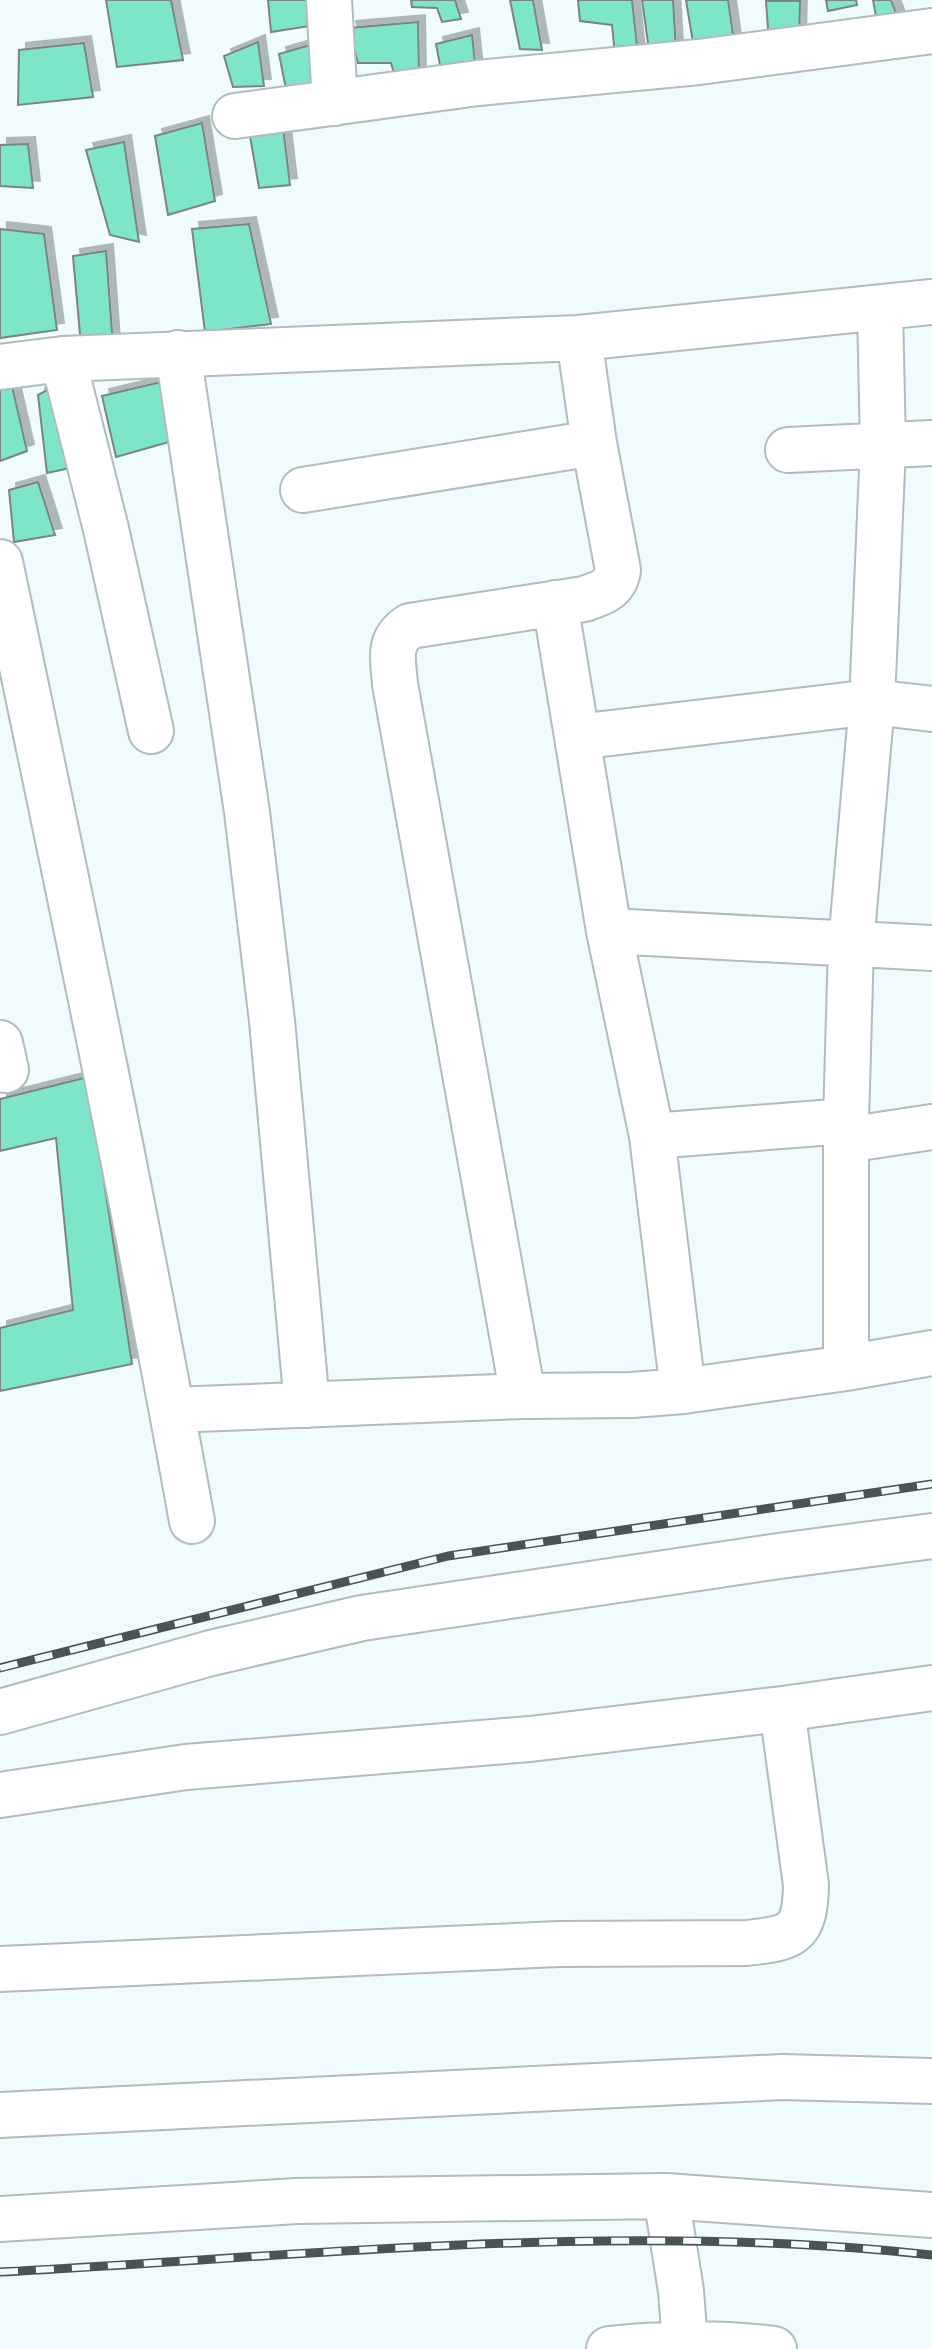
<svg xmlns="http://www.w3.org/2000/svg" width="932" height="2349" font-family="'Exo 2',sans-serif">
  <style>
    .building { fill: #7de6ca; stroke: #7b8582; stroke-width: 2; filter: url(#shadow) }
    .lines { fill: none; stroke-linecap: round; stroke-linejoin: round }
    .minor-casing { stroke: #b0bcbd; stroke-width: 48 }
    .minor { stroke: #fff; stroke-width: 44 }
    .rail-casing { stroke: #4d5353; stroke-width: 9 }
    .rail { stroke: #effbfc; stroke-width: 6; stroke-dasharray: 18; stroke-linecap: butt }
  </style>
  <defs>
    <filter id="shadow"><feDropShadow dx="7" dy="-7" stdDeviation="0" flood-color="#0004"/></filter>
  </defs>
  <rect width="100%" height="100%" fill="#effbfc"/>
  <path class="building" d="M 106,0 L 171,0 L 183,60 L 117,67 Z
    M 268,0 L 310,0 L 310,26 L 271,32 Z
    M 411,0 L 455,0 L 461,19 L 442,22 L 437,8 L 412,7 Z
    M 510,0 L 533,0 L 542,50 L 520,49 Z
    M 578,0 L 632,0 L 638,55 L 615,55 L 612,25 L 580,21 Z
    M 642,0 L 673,0 L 676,49 L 649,50 Z
    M 686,0 L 728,0 L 734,41 L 693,43 Z
    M 826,0 L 856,0 L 857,5 L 828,11 Z
    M 873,0 L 891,0 L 901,27 L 878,27 Z
    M 766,1 L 800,1 L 799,41 L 769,43 Z
    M 418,22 L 419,77 L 397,83 L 391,63 L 358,63 L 349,28 Z
    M 472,35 L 476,72 L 442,76 L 436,44 Z
    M 258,42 L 264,86 L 233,87 L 224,56 Z
    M 84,43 L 93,97 L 18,105 L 19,50 Z
    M 317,43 L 319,85 L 290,96 L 285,84 L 279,54 Z
    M 202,123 L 215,201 L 168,215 L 155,136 Z
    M 283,127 L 290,185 L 259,188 L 250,136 Z
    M 124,142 L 139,242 L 110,235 L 86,150 Z
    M 28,144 L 33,188 L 0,186 L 0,145 Z
    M 249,224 L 271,324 L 205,332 L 192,229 Z
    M 0,229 L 44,234 L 57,330 L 0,338 Z
    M 106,251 L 113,346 L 81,345 L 73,256 Z
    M 161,382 L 169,442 L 116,457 L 102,396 Z
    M 58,384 L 75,467 L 47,473 L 38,395 Z
    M 12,386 L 27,451 L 0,461 L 0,388 Z
    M 38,482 L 55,535 L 14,542 L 9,490 Z
    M 88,1077 L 132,1364 L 0,1391 L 0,1328 L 73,1310 L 56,1138 L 0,1151 L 0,1099 Z"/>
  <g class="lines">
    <defs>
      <path id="minor" d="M 329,0 L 335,103
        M 235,116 L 478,83 L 699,62 L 932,31
        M 178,353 L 247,812 L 272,1021 L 307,1405
        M 63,359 L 106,529 L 151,731
        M 0,367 L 63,359 L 579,338 L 932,302
        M 788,450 L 932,443
        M 303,490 L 594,443
        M 0,562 C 67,881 134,1200 192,1521
        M 555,603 L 609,931 L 652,1136 L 683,1391
        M 577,737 L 872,702 L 932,709
        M 609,931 L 932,948
        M 0,1043 L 6,1070
        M 652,1136 L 846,1121
        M 846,1140 L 932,1127
        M 846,1368 L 846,1121 L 851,945 L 872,702 L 883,446 L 880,308
        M 523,1396 L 395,684 C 393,659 387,641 410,626 L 584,599 C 602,593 615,589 618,570 L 594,443 L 579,338
        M 172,1410 L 523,1396 L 632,1395 L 683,1391 L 846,1368 L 932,1353
        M 0,1712 L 211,1653 L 362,1618 L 779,1556 L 932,1536
        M 0,1795 L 186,1767 L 530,1739 L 782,1709 L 932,1688
        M 0,1969 L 559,1944 L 747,1943 C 793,1938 805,1935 806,1885 L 782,1709
        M 0,2115 L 782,2077 L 932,2081
        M 666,2196 L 681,2291 L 685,2343
        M 0,2219 L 297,2201 L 666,2196 L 932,2215
        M 609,2349 C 665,2343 718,2342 774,2349"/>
    </defs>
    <use href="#minor" class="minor-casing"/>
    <use href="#minor" class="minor"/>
    <defs>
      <path id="rail" d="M 0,1668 L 448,1556 L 932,1484
        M 0,2272 C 310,2256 622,2221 932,2255"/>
    </defs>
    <use href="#rail" class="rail-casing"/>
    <use href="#rail" class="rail"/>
  </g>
</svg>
